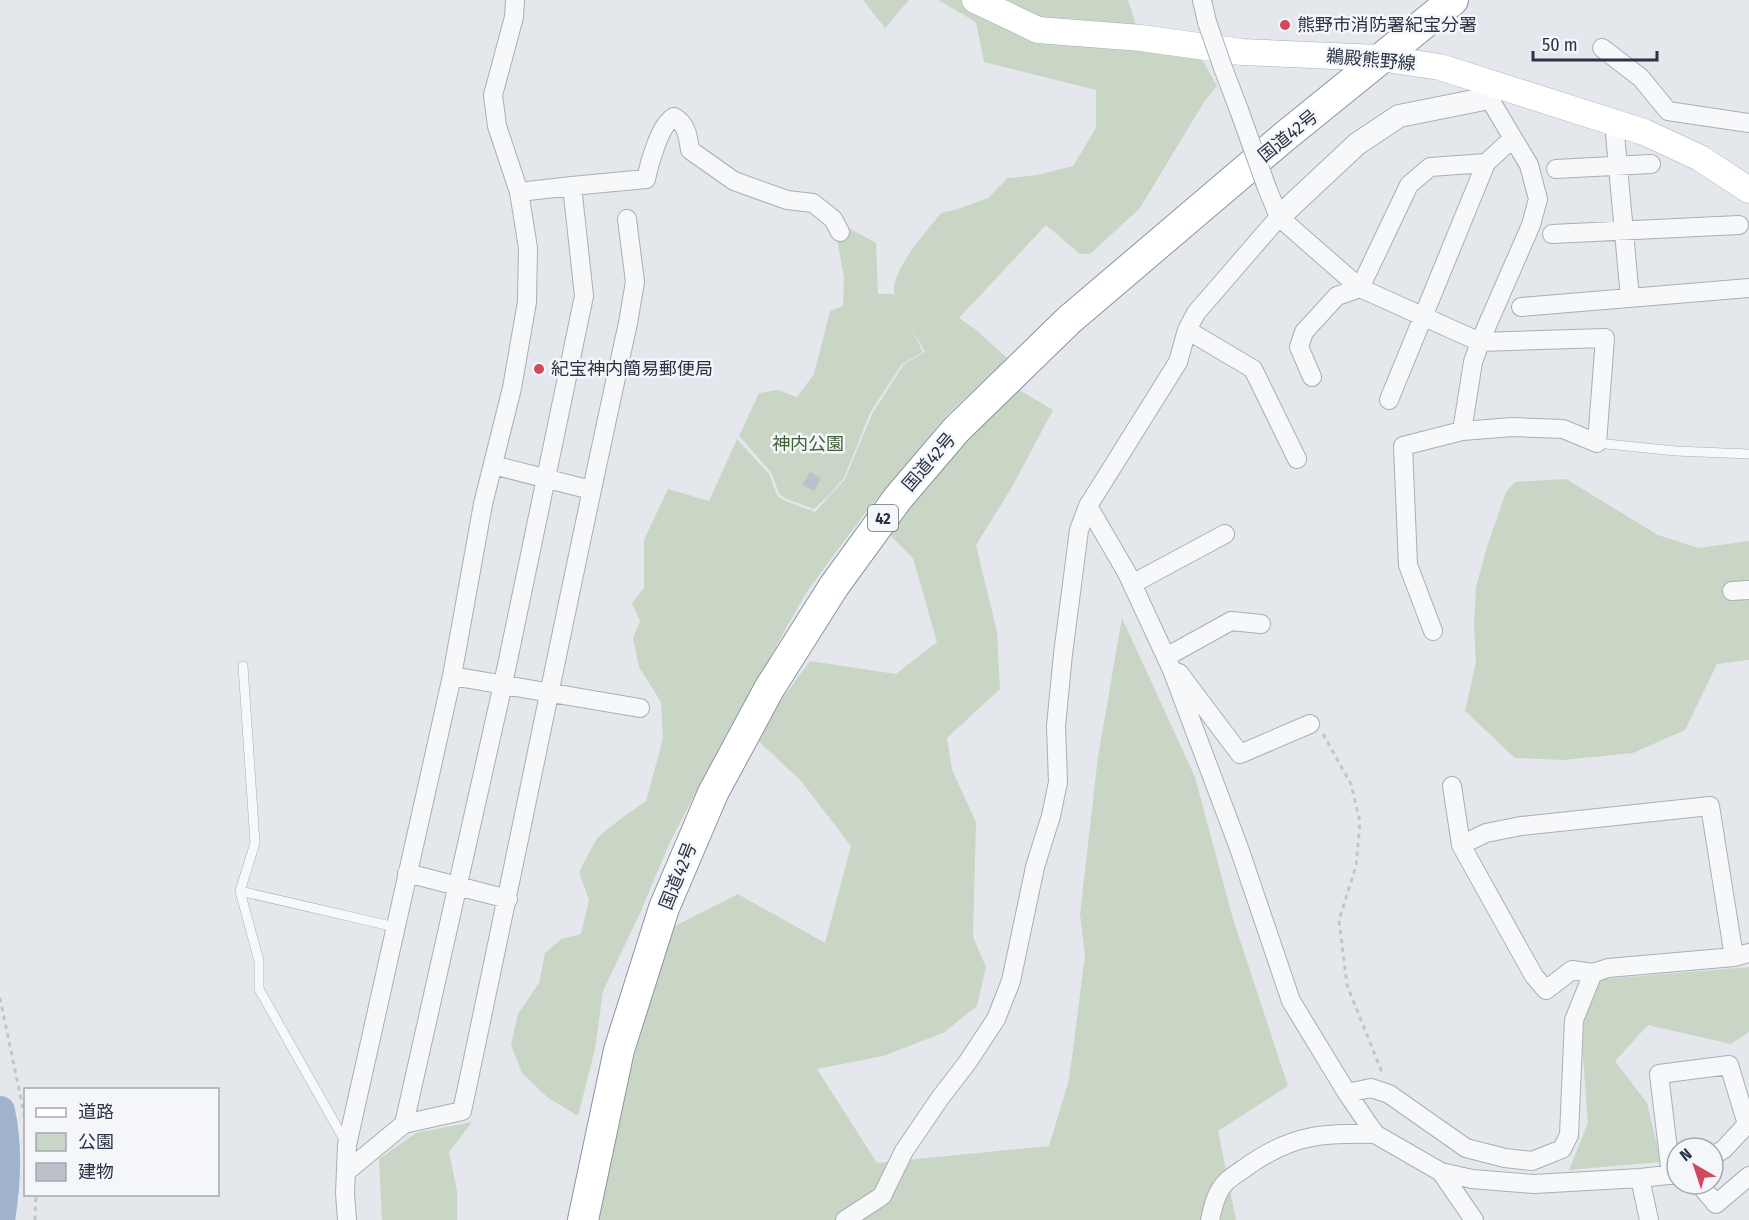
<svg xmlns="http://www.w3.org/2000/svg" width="1749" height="1220" font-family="'Fira Sans Condensed','Noto Sans JP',sans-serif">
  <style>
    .green { fill: #c9d6c5 }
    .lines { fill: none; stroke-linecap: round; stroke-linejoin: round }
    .river { stroke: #9fb4cc; stroke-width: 30 }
    .building { fill: #bbc0ca }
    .service-casing { stroke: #a9aeb7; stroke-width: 10 }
    .minor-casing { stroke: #a9aeb7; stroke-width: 20 }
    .tertiary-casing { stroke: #a9aeb7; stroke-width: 24 }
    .secondary-casing { stroke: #a9aeb7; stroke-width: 27 }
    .trunk-casing { stroke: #8b94a3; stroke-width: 32 }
    .path { stroke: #c2c5cb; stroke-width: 3; stroke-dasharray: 4.5 4.5; stroke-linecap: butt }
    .service { stroke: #f7f8fa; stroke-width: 9 }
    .minor { stroke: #f7f8fa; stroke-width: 18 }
    .tertiary { stroke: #f7f8fa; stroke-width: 22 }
    .secondary { stroke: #fff; stroke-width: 26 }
    .trunk { stroke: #fff; stroke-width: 30 }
    .minor-bridge-casing { stroke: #a9aeb7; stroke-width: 20; stroke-linecap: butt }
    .minor-bridge { stroke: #f7f8fa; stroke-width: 18 }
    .poi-dot { fill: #d1495b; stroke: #f4f6f9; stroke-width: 2 }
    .labels { text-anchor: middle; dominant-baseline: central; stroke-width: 5; stroke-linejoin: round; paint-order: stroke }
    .shield { fill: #f4f6f9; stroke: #676e7b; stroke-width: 1.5 }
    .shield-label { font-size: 16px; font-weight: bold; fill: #2b3445 }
    .poi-label { font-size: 18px; fill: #2b3445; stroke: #f4f6f9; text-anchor: start }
    .street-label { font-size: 18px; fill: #2b3445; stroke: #f4f6f9 }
    .park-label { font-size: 18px; fill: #3f6138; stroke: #f4f6f9 }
  </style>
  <rect width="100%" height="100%" fill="#e4e7ec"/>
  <path class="green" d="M 863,0 L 909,0 L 885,28 Z
    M 938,0 L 1128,0 L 1142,44 L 1199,54 L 1217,86 L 1204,102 L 1140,208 L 1090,254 L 1080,254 L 1046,225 L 959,318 L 975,329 L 1007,358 L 947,415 L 868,509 L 806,593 L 727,733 L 670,842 L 640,913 L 603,991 L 595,1049 L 578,1116 L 547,1097 L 522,1073 L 511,1045 L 518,1014 L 539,983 L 545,953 L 561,939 L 581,934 L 589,900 L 579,872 L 597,838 L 619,820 L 646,801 L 663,739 L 661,702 L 639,667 L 633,638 L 640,621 L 632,603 L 644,588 L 644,540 L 668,489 L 709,501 L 737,439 L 769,474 L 777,495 L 783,500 L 815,512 L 845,479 L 872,414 L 904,364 L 925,352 C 917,337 897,309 894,293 C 891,270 927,231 941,213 L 955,210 L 988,198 L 1008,178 L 1038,175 L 1073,166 L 1096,128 L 1096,90 L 984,62 L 976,22 Z
    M 847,227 L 876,243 L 878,294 L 893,294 L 923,352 L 902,364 L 870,413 L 844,478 L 831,493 L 814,509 L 784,498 L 779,493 L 771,472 L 739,436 L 759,393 L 778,390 L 797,397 L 814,374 L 830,311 L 843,306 L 844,277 L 836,234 Z
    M 1016,388 L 1053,410 L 1012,487 L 976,545 L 997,632 L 1000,689 L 947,738 L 952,770 L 976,822 L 973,937 L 986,967 L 977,1006 L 943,1033 L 883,1056 L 817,1069 L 877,1163 L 1049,1146 L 1069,1080 L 1085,955 L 1080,914 L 1098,757 L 1122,618 L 1195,777 L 1233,919 L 1288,1086 L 1218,1131 L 1236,1220 L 596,1220 L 610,1146 L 669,929 L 738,894 L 825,943 L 851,846 L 801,781 L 754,737 L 810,661 L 896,674 L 937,642 L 913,558 L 885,530 L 940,468 Z
    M 1566,479 L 1658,535 L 1698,548 L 1749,541 L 1749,660 L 1717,664 L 1685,730 L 1633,753 L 1564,760 L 1515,758 L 1465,711 L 1476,662 L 1474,626 L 1476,587 L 1487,547 L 1506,492 L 1515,482 Z
    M 1749,967 L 1749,1032 L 1731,1044 L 1648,1025 L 1615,1061 L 1647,1103 L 1661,1162 L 1569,1170 L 1588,1123 L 1582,1046 L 1587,994 L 1603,979 Z
    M 472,1122 L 449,1152 L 457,1191 L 457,1220 L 382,1220 L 379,1159 L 416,1133 Z"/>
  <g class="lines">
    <path class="river" d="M 0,1111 C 8,1147 6,1183 0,1220"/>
  </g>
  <path class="building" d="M 810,472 L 821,478 L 814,491 L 802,485 Z"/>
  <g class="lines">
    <defs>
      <path id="service" d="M 1597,443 L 1676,451 L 1749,454
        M 243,666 L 255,843 L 240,891 L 259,961 L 259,989 L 346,1143
        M 240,891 L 395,927"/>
      <path id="minor" d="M 1202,0 L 1207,22
        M 1602,48 L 1641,78 L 1668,111 L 1749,123
        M 1223,68 L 1239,110
        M 1614,123 L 1630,298
        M 1556,169 L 1651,164
        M 572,186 L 646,179 C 649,164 660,124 674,117 C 687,124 688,137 690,150 L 734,181 L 787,200 L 813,203 L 833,219 L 840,232
        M 1267,188 L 1279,217 L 1360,288 L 1480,342 L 1605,338 L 1597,443 L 1563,429 L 1512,427 L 1462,431 L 1403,446 L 1408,565 L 1433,631
        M 1552,234 L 1739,225
        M 1521,307 L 1749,288
        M 1187,330 L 1253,369 L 1297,459
        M 1312,377 L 1299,347 L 1304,332 L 1337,296 L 1360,288 L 1409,185 L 1430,167 L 1486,163 L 1513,138
        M 1389,400 L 1486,163
        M 1462,431 L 1473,362 L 1482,337 L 1531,225 L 1538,199 L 1529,165 L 1489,98
        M 493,465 L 591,490
        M 1088,506 L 1127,573 L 1172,670 L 1239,848 L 1291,1001 L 1347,1093 L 1375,1134 L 1441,1172 L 1472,1179 L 1534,1184 L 1640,1178 L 1677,1174
        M 1132,584 L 1225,534
        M 1732,591 L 1749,590
        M 1166,657 L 1231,621 L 1261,624
        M 1179,673 L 1240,754 L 1310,724
        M 452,676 L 640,708
        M 1452,786 L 1461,845 L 1534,976 L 1546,990 L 1572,970 L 1593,973
        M 1461,845 L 1486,833 L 1521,826 L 1710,806 L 1734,957
        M 407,873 L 508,899
        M 1347,1093 L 1371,1088 L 1389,1094 L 1466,1148 L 1505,1158 L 1532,1161 L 1562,1149 L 1569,1135 L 1574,1020 L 1593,973 L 1608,968 L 1734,957 L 1749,953
        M 404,1124 L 462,1111 C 518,849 570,585 628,323 L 635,282 L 627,219
        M 1713,1156 L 1724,1149 L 1749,1122
        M 346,1172 L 404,1124 L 503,684 L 584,296 L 572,186 L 519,192
        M 1441,1172 L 1474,1220
        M 1671,1175 L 1659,1074 L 1729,1065 L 1747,1124
        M 1640,1178 L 1649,1220
        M 1699,1184 L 1716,1204 L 1749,1176
        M 347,1220 L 345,1193 L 347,1145 L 452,676 L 483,504 L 512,388 L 527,302 L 528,248 L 519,192 L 497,126 L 493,95 L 514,17 L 515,0
        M 845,1220 L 882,1196 L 904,1151 L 940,1098 L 967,1063 L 996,1019 L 1011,981 L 1035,867 L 1051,816 L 1058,782 L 1056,726 L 1063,654 L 1079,530 L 1088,506 L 1178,362 L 1187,330 L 1196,313 L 1279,217
        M 1210,1220 C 1213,1207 1216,1192 1226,1182 C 1233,1175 1244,1169 1252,1163 C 1295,1134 1325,1133 1375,1134"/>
      <path id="tertiary" d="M 1279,217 L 1357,144 L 1399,116 L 1489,98 L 1499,85"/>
      <path id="secondary" d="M 975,0 L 1038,30 L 1141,38 L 1242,52 L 1380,58 L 1440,67 L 1644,132 L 1700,158 L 1749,190"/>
      <path id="trunk" d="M 583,1220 L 619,1050 L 664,908 L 713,793 L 769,689 L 834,586 L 898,498 L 956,430 L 1069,320 L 1284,137 L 1453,0"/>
    </defs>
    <use href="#service" class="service-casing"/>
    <use href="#minor" class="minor-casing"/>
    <use href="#tertiary" class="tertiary-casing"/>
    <use href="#secondary" class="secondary-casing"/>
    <use href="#trunk" class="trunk-casing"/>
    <path class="path" d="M 1323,734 L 1351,784 L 1360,822 L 1356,866 L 1339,920 L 1347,985 L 1383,1075
      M 0,998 L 26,1123
      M 35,1220 L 36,1194"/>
    <use href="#service" class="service"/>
    <use href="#minor" class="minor"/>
    <use href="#tertiary" class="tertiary"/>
    <use href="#secondary" class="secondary"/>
    <use href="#trunk" class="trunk"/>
    <defs>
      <path id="minor-bridge" d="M 1207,22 L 1223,68
        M 1239,110 L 1267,188"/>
    </defs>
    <use href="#minor-bridge" class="minor-bridge-casing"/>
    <use href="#minor-bridge" class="minor-bridge"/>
  </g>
  <g class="poi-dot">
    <circle cx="1285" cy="25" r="6"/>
    <circle cx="539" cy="369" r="6"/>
  </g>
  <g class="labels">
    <rect class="shield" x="868" y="505" width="30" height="26" rx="4.5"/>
    <g class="shield-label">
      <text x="883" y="518">42</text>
    </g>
    <g class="poi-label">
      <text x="1297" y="25">熊野市消防署紀宝分署</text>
      <text x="551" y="369">紀宝神内簡易郵便局</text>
    </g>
    <g class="street-label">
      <text transform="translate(1371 60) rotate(5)">鵜殿熊野線</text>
      <text transform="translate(1288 136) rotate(-39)">国道42号</text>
      <text transform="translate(929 462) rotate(-49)">国道42号</text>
      <text transform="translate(678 876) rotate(-68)">国道42号</text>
    </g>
    <g class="park-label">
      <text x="808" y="444">神内公園</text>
    </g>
  </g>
  <rect x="24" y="1088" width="195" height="108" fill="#f4f6f9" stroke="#a4a8b1" stroke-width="1.5"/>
  <rect x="36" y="1108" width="30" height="9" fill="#ffffff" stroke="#a4a8b1" stroke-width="1.5"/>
  <text x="78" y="1118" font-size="18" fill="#2b3445">道路</text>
  <rect x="36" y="1133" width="30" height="18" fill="#c9d6c5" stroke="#a4a8b1" stroke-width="1.5"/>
  <text x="78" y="1148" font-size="18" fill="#2b3445">公園</text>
  <rect x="36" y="1163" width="30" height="18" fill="#bbc0ca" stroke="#a4a8b1" stroke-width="1.5"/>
  <text x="78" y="1178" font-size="18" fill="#2b3445">建物</text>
  <g transform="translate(1695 1166) rotate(321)"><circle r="28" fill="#f4f6f9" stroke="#a4a8b1" stroke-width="1.5"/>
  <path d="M0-4.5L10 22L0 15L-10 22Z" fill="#d1495b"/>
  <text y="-9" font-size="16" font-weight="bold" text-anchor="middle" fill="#2b3445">N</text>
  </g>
  <path d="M1533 51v9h124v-9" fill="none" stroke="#2b3445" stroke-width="3"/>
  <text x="1542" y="51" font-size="18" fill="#2b3445" stroke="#f4f6f9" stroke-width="4.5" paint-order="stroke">50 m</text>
</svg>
